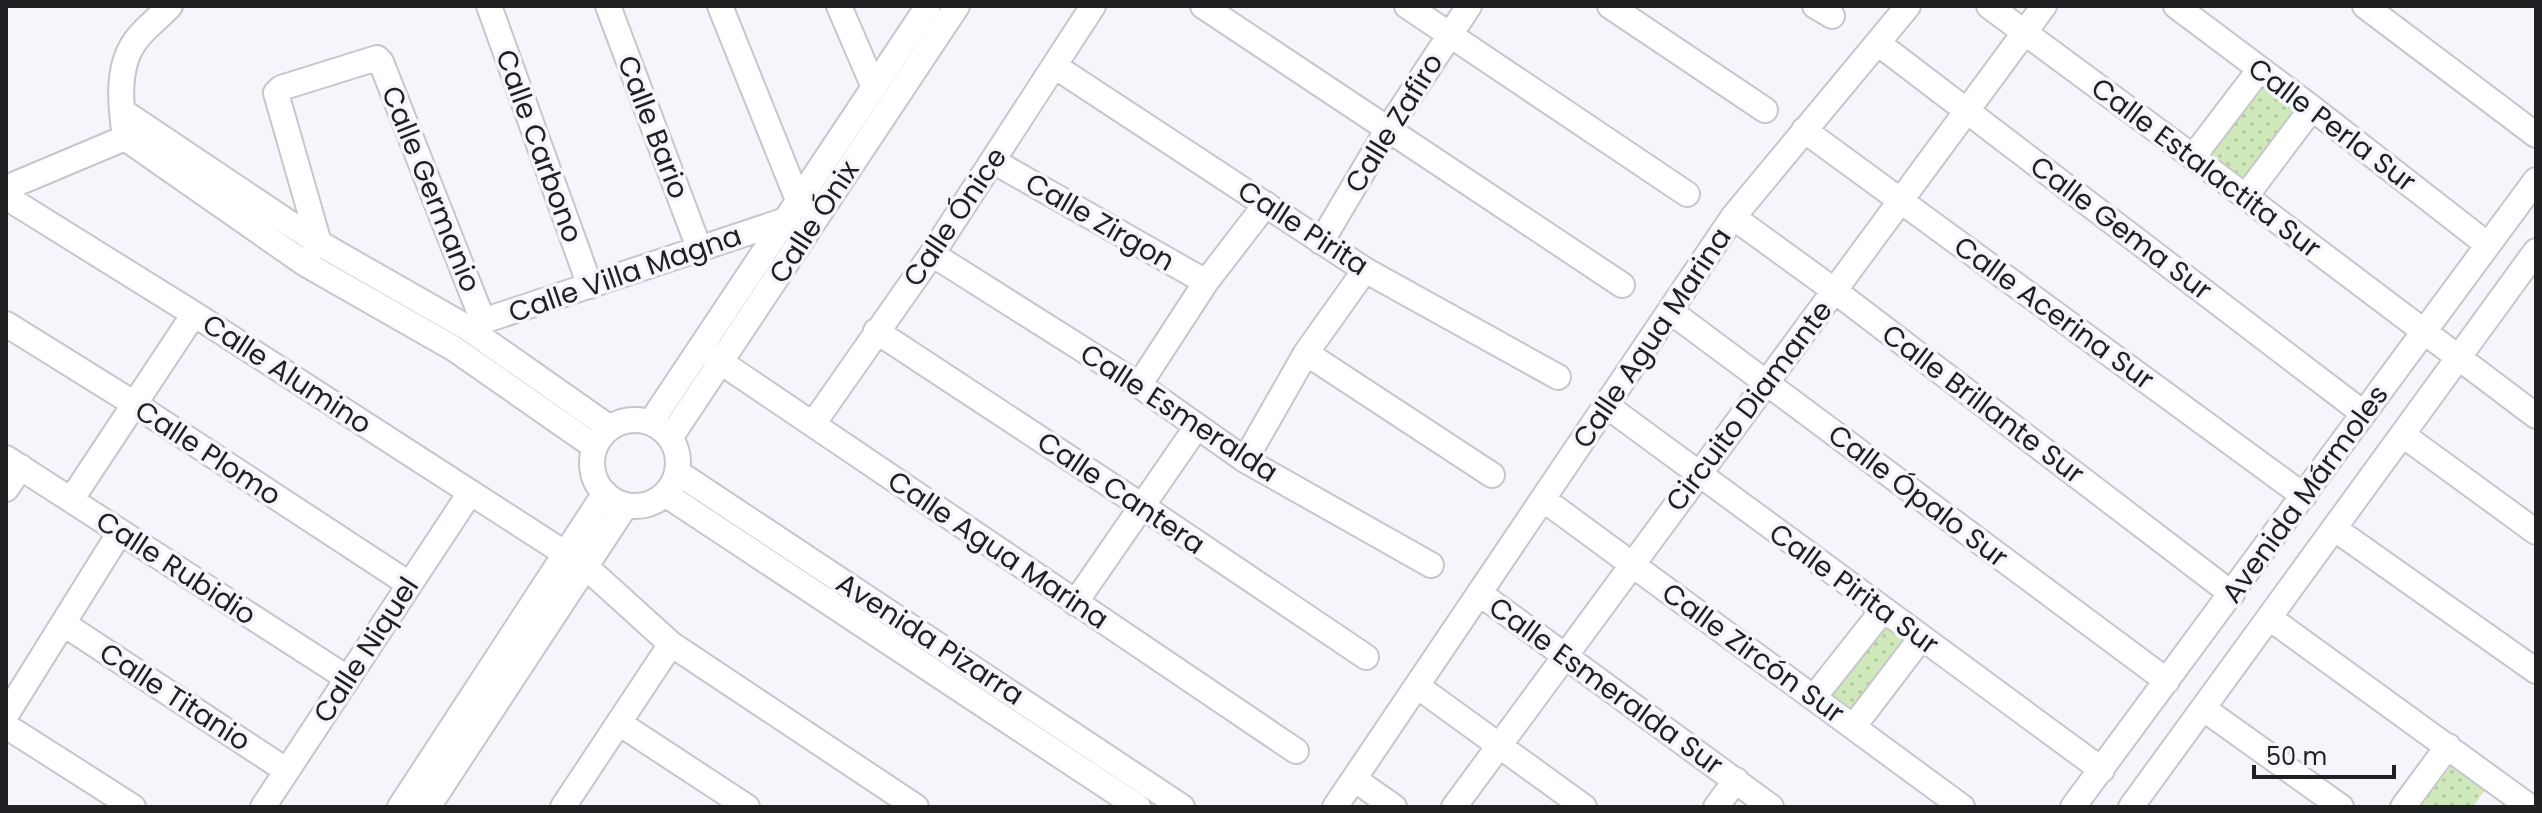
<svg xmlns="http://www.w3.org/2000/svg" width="2542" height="813" font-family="Poppins,sans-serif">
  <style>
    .park { fill: url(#park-dots) }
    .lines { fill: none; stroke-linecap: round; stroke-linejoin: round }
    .minor-casing { stroke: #c6c7cd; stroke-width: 28 }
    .minor { stroke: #fff; stroke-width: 24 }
    .labels { text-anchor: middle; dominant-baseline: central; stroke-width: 7; stroke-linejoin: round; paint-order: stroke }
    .street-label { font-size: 28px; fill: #1f2022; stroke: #f5f6fc }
  </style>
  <defs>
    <pattern id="park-dots" width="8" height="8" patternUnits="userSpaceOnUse" patternTransform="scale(2)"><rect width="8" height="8" fill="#d0e9ba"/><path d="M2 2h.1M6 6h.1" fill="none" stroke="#b2c8a0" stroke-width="1.8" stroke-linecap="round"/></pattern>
  </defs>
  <rect width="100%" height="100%" fill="#f5f6fc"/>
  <path class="park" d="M 2262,86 L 2294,111 L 2243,178 L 2211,154 Z
    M 1885,625 L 1905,641 L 1851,709 L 1830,693 Z
    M 2451,766 L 2485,790 L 2473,807 L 2420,807 Z"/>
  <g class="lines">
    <defs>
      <path id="minor" d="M 170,6 C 159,18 143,29 134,43 C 116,69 121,109 125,138 L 304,263 L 453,348 L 595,447
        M 489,6 L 590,286
        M 608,6 L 699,248
        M 720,6 L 798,200 L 808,207
        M 839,6 L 873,85
        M 1203,6 L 1622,285
        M 1407,6 L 1687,194
        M 1610,6 L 1765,110
        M 1815,6 L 1832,16
        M 1989,6 L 2193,157 L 2536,416
        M 2176,6 L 2312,108 L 2488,245
        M 2365,6 L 2536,135
        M 1879,44 L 2363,413
        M 1056,67 L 1365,270 L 1558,377
        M 122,111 L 319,243 L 466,327 L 610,428
        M 1804,130 L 2304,496
        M 2193,157 L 2260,69
        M 993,161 L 1206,282
        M 6,188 L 125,138 L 138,128
        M 2246,196 L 2312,108
        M 6,197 L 194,314 L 586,567 L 671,644 L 916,807
        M 1733,217 L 1835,291 L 2232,594
        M 1321,242 L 1388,129 L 1469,6
        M 315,248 L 319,243 L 276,93 L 281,88 L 377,58 L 381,62 L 483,321
        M 932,254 L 1139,385 L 1245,460 L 1431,565
        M 1670,311 L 2167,681
        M 6,324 L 133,403 L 409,584
        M 471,325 L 783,221 L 789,222
        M 876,331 L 1142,506 L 1366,657
        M 700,348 L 1296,751
        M 1306,353 L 1492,475
        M 1139,385 L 1206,282 L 1266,204
        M 1607,406 L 2102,770
        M592 463a43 43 0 1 1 86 0a43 43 0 1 1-86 0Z
        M 651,422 L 928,6
        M 813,424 L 932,254 L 1093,6
        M 2403,435 L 2536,532
        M 670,438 L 957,6
        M 6,458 L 347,678
        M 1245,460 L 1306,353 L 1365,270
        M 677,472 L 1182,807
        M 6,489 L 21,467
        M 665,494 L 1138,807
        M 1543,499 L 1962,807
        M 71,500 L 194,314
        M 2335,529 L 2536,671
        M 1479,593 L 1771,807
        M 1075,603 L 1196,428
        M 2271,619 L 2530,807
        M 64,624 L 287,771
        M 1417,686 L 1584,807
        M 1815,696 L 1883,610
        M 2204,709 L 2341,807
        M 6,715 L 120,532
        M 619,723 L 747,807
        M 6,726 L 133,807
        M 1854,726 L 1921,638
        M 1354,779 L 1394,807
        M 263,807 L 470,493
        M 400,807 L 605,493
        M 428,807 L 626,505
        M 563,807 L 671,644
        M 1335,807 L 1733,217 L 1908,6
        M 1454,807 L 2044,6
        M 1716,807 L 1736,780
        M 2073,807 L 2536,180
        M 2131,807 L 2536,251
        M 2403,807 L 2448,746"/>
    </defs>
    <use href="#minor" class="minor-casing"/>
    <use href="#minor" class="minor"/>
  </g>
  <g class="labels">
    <g class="street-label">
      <text transform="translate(1394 123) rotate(-58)">Calle Zafiro</text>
      <text transform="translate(2332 125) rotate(37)">Calle Perla Sur</text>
      <text transform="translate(653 127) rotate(69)">Calle Bario</text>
      <text transform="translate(539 146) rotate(70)">Calle Carbono</text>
      <text transform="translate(2206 168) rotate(37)">Calle Estalactita Sur</text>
      <text transform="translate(431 189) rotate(68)">Calle Germanio</text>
      <text transform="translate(955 217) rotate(-56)">Calle Ónice</text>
      <text transform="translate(814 222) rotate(-57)">Calle Ónix</text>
      <text transform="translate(1100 222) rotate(30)">Calle Zirgon</text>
      <text transform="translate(1303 228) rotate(33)">Calle Pirita</text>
      <text transform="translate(2121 228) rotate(37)">Calle Gema Sur</text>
      <text transform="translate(625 274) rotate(-19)">Calle Villa Magna</text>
      <text transform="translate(2054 313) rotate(36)">Calle Acerina Sur</text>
      <text transform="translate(1652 338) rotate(-56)">Calle Agua Marina</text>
      <text transform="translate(287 374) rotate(33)">Calle Alumino</text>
      <text transform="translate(1983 404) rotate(37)">Calle Brillante Sur</text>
      <text transform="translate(1749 406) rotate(-53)">Circuito Diamante</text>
      <text transform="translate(1179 413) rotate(33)">Calle Esmeralda</text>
      <text transform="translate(208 453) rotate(33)">Calle Plomo</text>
      <text transform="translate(1121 493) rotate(34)">Calle Cantera</text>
      <text transform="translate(2305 494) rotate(-54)">Avenida Mármoles</text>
      <text transform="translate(1918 496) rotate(37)">Calle Ópalo Sur</text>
      <text transform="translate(998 550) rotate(34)">Calle Agua Marina</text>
      <text transform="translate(176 568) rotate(33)">Calle Rubidio</text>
      <text transform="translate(1854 589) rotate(36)">Calle Pirita Sur</text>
      <text transform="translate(930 639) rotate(33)">Avenida Pizarra</text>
      <text transform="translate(366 650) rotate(-57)">Calle Niquel</text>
      <text transform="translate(1753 653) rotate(36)">Calle Zircón Sur</text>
      <text transform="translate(1606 686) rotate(36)">Calle Esmeralda Sur</text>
      <text transform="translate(175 697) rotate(33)">Calle Titanio</text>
    </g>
  </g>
  <rect width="2542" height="813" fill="none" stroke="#1f2022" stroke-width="16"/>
  <path d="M2254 765v12h140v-12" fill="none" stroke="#1f2022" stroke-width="4"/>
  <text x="2266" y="765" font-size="24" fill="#1f2022" stroke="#f5f6fc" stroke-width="6" paint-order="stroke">50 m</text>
</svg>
